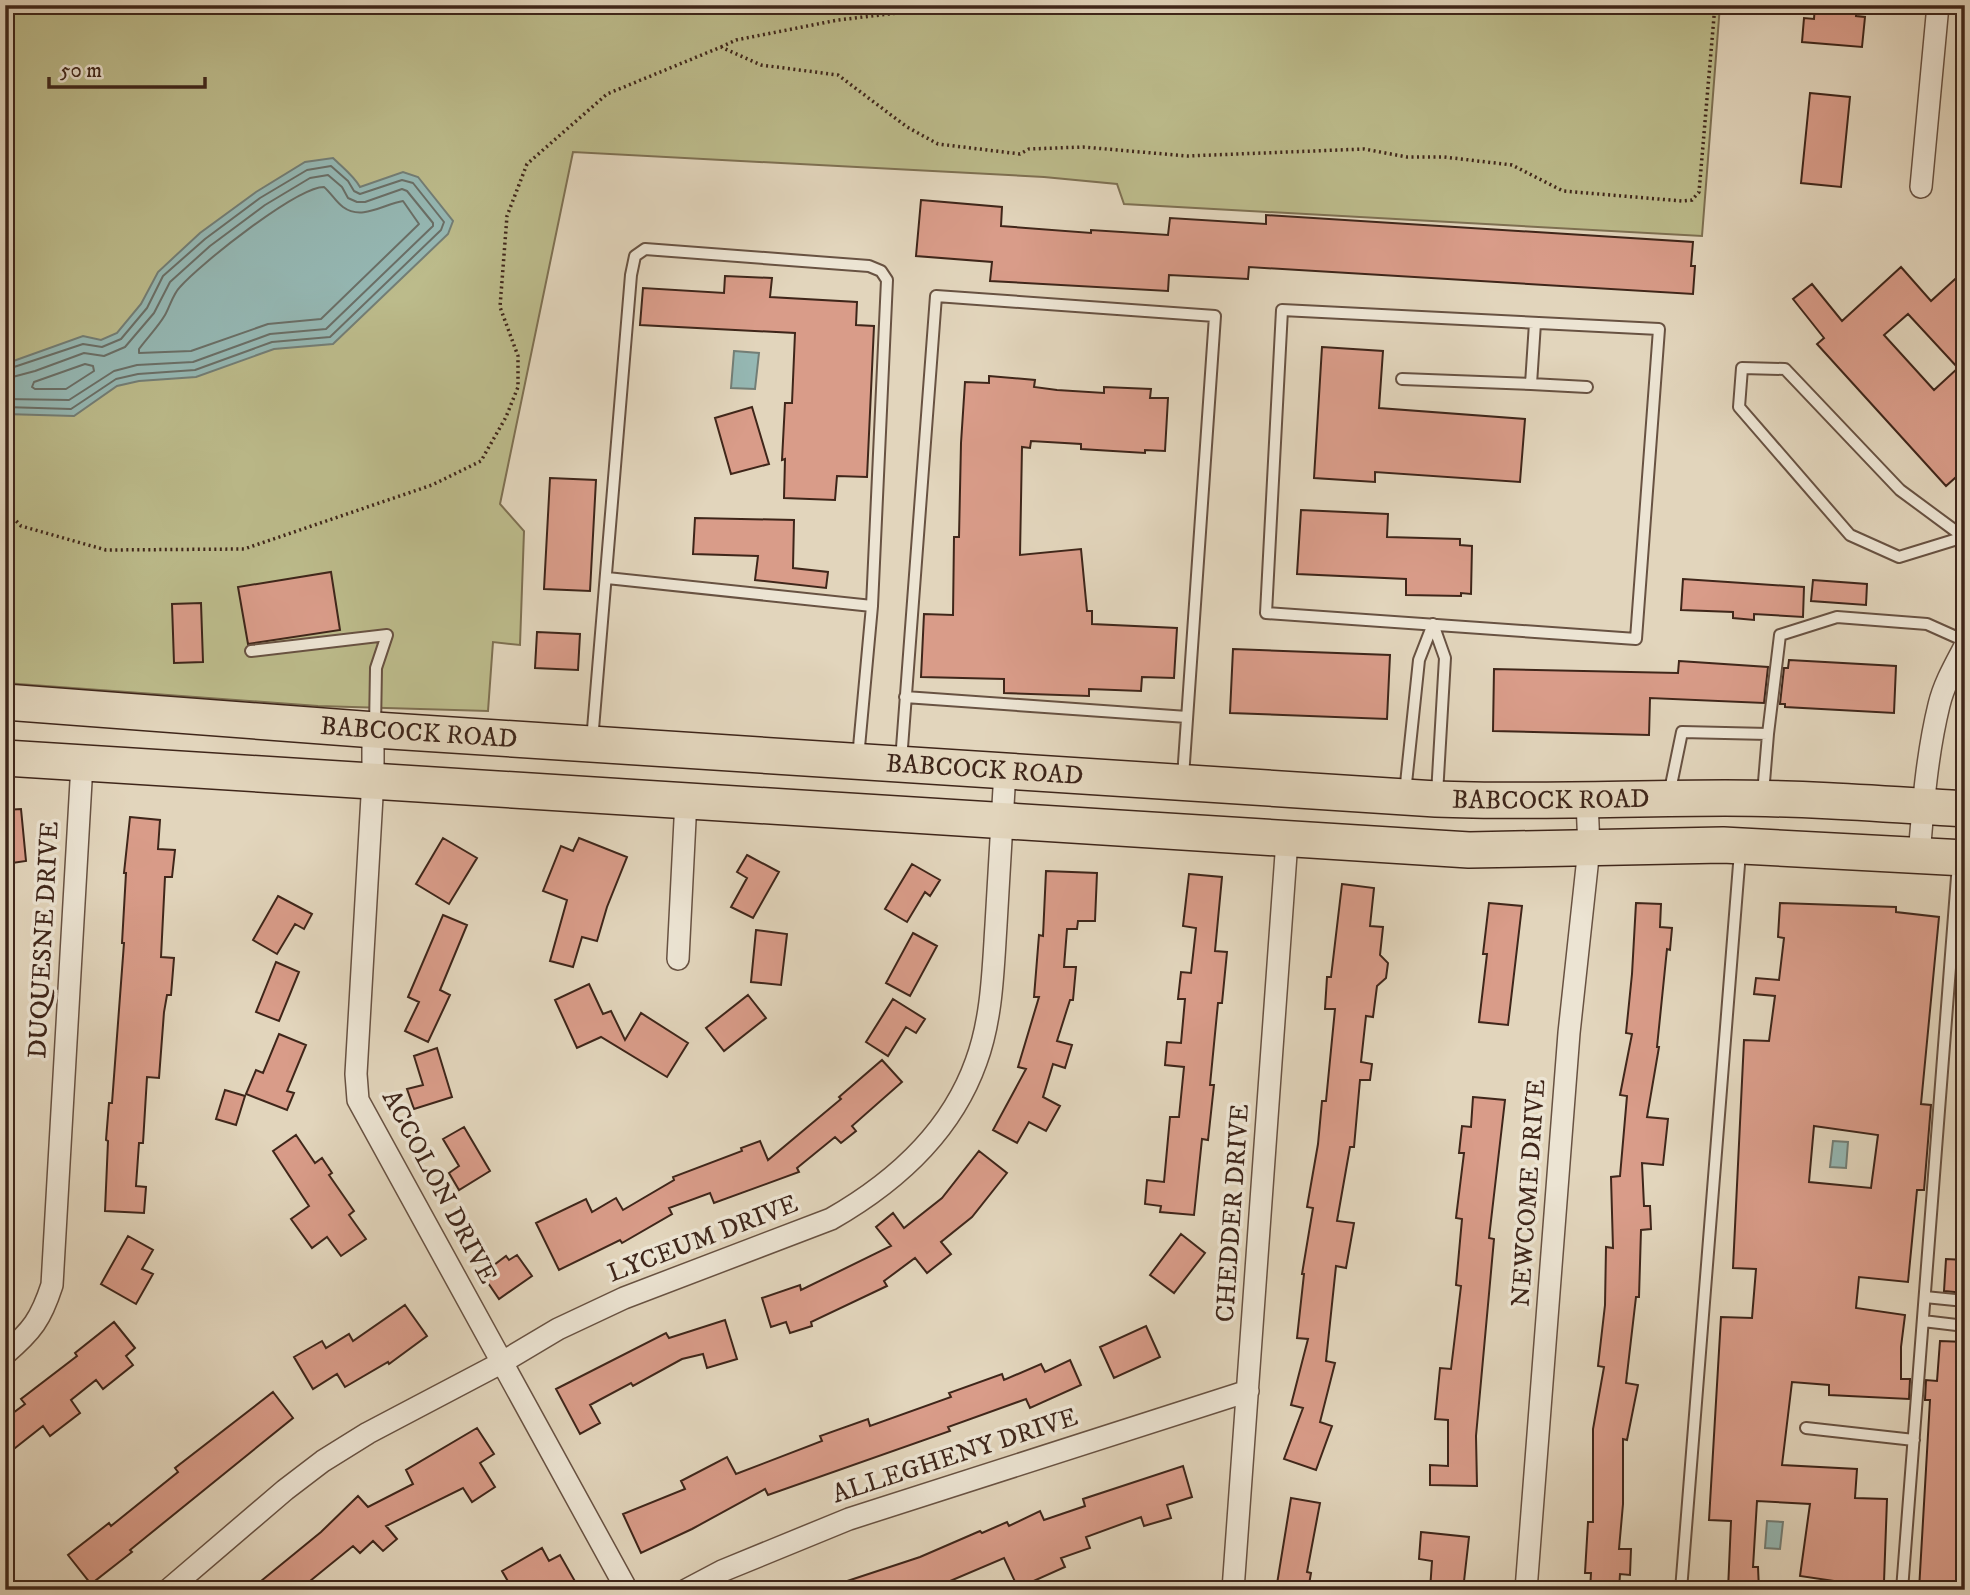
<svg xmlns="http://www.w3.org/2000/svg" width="1970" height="1595" font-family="'IM FELL DW Pica',serif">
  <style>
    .green { fill: #bcbb8b; stroke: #7e7052; stroke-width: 2 }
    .water { fill: #95b8b4; stroke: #737e76; stroke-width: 2 }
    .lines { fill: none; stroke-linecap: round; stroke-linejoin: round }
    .shore { stroke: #6a6f67; stroke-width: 2 }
    .building { fill: #d99c89; stroke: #3f261a; stroke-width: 2; fill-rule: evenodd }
    .lane-casing { stroke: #685242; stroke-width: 14 }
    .street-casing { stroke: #685242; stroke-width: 24 }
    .primary-casing { stroke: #3f261a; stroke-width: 38 }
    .path { stroke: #3f261a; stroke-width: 3.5; stroke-dasharray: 2 3.5; stroke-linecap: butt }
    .lane { stroke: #ece4d3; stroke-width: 10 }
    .street { stroke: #ece4d3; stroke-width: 21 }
    .primary { stroke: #e2d5bc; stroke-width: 35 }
    .labels { text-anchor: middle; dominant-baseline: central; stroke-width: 7; stroke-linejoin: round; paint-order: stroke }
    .street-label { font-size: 26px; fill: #3f261a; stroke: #ece4d3 }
  </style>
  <rect width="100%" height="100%" fill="#e2d5bc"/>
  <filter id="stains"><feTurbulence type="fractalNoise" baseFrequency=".00286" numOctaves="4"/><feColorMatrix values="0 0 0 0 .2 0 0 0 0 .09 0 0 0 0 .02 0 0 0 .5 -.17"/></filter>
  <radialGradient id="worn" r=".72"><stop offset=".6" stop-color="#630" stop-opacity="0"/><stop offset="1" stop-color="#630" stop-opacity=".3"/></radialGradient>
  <path class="green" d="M 5,5 L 1720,5 L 1702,236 L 1124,204 L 1117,184 L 1044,177 L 573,152 L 500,504 L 524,531 L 520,645 L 493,642 L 488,711 L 318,706 L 5,683 Z"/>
  <path class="water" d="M 333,158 C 343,168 353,175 360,187 L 403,172 L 418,177 L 453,221 L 448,234 L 333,344 L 274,349 L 196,377 L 139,381 L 117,386 L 74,416 L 5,414 L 5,364 L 83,336 L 101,340 L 117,333 L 141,304 L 158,272 L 200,233 L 256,192 L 305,162 Z
    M 734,351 L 759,353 L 755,389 L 731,388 Z
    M 1833,1141 L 1848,1142 L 1846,1168 L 1830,1167 Z
    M 1767,1521 L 1783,1522 L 1780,1549 L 1765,1548 Z"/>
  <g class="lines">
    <path class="shore" d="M 324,187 C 331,193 336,202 343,207 C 362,221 384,204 403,201 L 419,224 L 321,319 L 268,324 L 191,351 L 139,353 L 139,349 C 147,338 158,327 165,315 C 170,306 173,294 180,287 C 200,264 297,187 324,187 Z
      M 85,364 L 93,366 L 94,371 L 66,389 L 35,389 L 32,387 L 34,382 Z
      M 5,370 L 83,344 L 102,347 L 121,339 L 147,308 L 163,276 L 205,239 L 260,198 L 307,170 L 331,166 L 348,181 L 354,191 L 360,194 L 402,180 L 413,183 L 444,222 L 441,230 L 330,337 L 272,342 L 195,370 L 138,374 L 116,379 L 71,409 L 5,407
      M 5,379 L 35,371 L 84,353 L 104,356 L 125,347 L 154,313 L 170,282 L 210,246 L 265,205 L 310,178 L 328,175 L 342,187 L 348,198 L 357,202 L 365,202 L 402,189 L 407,191 L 433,223 L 433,226 L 326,329 L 270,334 L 193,362 L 137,365 L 114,371 L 69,400 L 5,399"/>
  </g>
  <path class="building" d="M 1815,5 L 1857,5 L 1856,16 L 1865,17 L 1862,47 L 1802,42 L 1804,18 L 1814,19 Z
    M 1810,93 L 1850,97 L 1841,187 L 1801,183 Z
    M 921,200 L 1002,207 L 1001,226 L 1091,233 L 1091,230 L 1168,235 L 1170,218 L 1266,224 L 1266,215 L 1693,242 L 1691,266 L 1695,266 L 1693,294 L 1249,267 L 1248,279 L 1169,275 L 1168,291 L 990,281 L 992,262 L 916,256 Z
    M 1901,267 L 1931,301 L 1965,270 L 1965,469 L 1946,486 L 1817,344 L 1824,338 L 1793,299 L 1812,284 L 1842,321 ZM 1908,314 L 1958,368 L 1934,390 L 1884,335 Z
    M 725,276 L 772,278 L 770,297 L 857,302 L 856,325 L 874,326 L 867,477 L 837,476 L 835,500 L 784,498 L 785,459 L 782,460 L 785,403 L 792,403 L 795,333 L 640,325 L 643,288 L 724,293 Z
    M 1322,347 L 1383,351 L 1379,408 L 1525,419 L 1520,482 L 1375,472 L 1375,482 L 1314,478 Z
    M 989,376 L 1035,380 L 1034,387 L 1057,390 L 1104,393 L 1104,387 L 1151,389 L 1150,398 L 1168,398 L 1165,451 L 1145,450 L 1145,453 L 1081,449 L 1081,444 L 1031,441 L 1030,448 L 1022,447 L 1020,555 L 1081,549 L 1087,611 L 1092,611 L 1092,624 L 1177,628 L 1174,678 L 1142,677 L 1141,691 L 1089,689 L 1089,696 L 1004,693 L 1004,679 L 921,677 L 924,614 L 953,615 L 954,537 L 959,537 L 961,443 L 965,382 L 989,383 Z
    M 752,407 L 769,464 L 731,474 L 715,418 Z
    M 550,478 L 596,480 L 590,591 L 544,589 Z
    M 1301,510 L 1388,514 L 1387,537 L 1460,539 L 1460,545 L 1472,546 L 1471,594 L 1461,593 L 1461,596 L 1406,595 L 1406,579 L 1297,574 Z
    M 695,518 L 794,520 L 793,568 L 828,572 L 826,588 L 755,580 L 758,556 L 693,554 Z
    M 331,572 L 340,630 L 248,644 L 238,587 Z
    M 1683,579 L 1804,587 L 1803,617 L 1754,614 L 1754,620 L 1733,618 L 1733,612 L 1681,610 Z
    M 1813,580 L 1867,584 L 1866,605 L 1811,601 Z
    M 201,603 L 203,662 L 174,663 L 172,604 Z
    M 537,632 L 580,634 L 578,670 L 535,668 Z
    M 1233,649 L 1390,655 L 1387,719 L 1230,713 Z
    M 1789,660 L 1896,666 L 1894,713 L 1785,707 L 1785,704 L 1780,704 L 1784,668 L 1788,668 Z
    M 1679,661 L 1768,667 L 1764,703 L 1650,698 L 1649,735 L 1493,731 L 1494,669 L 1678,673 Z
    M 21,809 L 26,861 L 5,864 L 5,810 Z
    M 130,817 L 160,820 L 158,849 L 175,850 L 172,877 L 165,877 L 161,957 L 174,958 L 171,995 L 167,995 L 164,1012 L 159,1078 L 147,1077 L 143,1143 L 139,1143 L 136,1186 L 146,1187 L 144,1213 L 105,1211 L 108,1141 L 106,1140 L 109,1103 L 112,1103 L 124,943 L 122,943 L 126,873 L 124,873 Z
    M 443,838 L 477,858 L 449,904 L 416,884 Z
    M 579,838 L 627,857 L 607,907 L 597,941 L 582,937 L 573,967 L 550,961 L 567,900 L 543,891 L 561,846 L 573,851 Z
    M 747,855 L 779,872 L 753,918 L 731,907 L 747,878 L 737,872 Z
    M 912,864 L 940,880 L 930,896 L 925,892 L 907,922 L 885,909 Z
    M 1046,871 L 1097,873 L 1095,921 L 1078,921 L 1077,929 L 1067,929 L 1064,967 L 1076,967 L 1073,1000 L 1070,1000 L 1057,1041 L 1072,1045 L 1065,1068 L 1053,1064 L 1043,1097 L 1060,1106 L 1046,1131 L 1029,1122 L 1017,1143 L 993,1130 L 1026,1069 L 1018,1067 L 1039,997 L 1034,997 L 1039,935 L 1043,936 Z
    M 1189,874 L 1222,877 L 1215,951 L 1227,952 L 1222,1003 L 1218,1003 L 1210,1085 L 1214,1085 L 1208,1140 L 1202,1139 L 1194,1215 L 1160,1212 L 1161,1206 L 1145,1204 L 1147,1180 L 1164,1182 L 1170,1117 L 1179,1117 L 1184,1067 L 1165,1065 L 1167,1042 L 1181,1043 L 1185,999 L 1178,999 L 1181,972 L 1191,973 L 1196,928 L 1183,926 Z
    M 1342,884 L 1374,888 L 1370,926 L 1383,927 L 1380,955 L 1388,963 L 1386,978 L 1377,986 L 1373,1017 L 1366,1016 L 1361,1062 L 1372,1064 L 1370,1080 L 1360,1080 L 1354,1147 L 1350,1147 L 1337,1221 L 1354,1223 L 1346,1268 L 1336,1266 L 1326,1361 L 1335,1363 L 1320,1422 L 1332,1426 L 1316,1470 L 1284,1459 L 1303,1408 L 1291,1405 L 1308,1339 L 1297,1338 L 1304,1274 L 1302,1274 L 1313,1208 L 1307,1207 L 1318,1144 L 1322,1101 L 1326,1101 L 1335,1009 L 1325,1009 L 1327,977 L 1331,977 Z
    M 278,896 L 312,914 L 304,929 L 295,924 L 277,954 L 253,940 Z
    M 1489,903 L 1522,906 L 1508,1025 L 1479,1022 L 1487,954 L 1483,954 Z
    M 1636,903 L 1661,904 L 1660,927 L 1672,928 L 1670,950 L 1667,949 L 1657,1047 L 1659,1047 L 1647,1117 L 1668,1119 L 1663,1165 L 1642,1163 L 1644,1206 L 1650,1206 L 1651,1229 L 1641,1230 L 1639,1297 L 1636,1297 L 1626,1383 L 1638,1385 L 1627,1440 L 1623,1439 L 1623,1504 L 1619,1549 L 1631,1549 L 1630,1575 L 1620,1574 L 1619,1590 L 1590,1590 L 1591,1573 L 1585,1573 L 1588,1522 L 1593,1522 L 1593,1429 L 1604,1367 L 1598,1366 L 1605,1305 L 1606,1247 L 1613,1248 L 1611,1177 L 1620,1176 L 1627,1096 L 1620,1095 L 1632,1034 L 1626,1033 L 1632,974 Z
    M 1780,903 L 1896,907 L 1896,912 L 1939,917 L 1921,1104 L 1931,1105 L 1924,1190 L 1917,1190 L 1908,1282 L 1859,1277 L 1856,1308 L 1905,1315 L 1901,1347 L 1901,1379 L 1910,1379 L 1909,1399 L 1829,1395 L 1829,1385 L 1792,1382 L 1782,1465 L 1857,1469 L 1855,1498 L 1887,1499 L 1884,1582 L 1834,1581 L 1800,1576 L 1810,1504 L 1757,1501 L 1753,1567 L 1758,1567 L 1759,1590 L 1728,1590 L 1731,1521 L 1709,1520 L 1721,1317 L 1752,1318 L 1756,1269 L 1733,1268 L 1744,1040 L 1769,1041 L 1775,996 L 1754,994 L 1756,978 L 1779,980 L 1784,938 L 1778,937 ZM 1814,1126 L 1878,1135 L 1871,1188 L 1809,1182 Z
    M 443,915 L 467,925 L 440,990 L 450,995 L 428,1042 L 405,1031 L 419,1002 L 408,997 Z
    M 756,930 L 787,934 L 781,985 L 751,982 Z
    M 913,933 L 937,946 L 910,996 L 886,983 Z
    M 276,962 L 299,972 L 279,1021 L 256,1012 Z
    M 589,984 L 603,1014 L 611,1011 L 625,1040 L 641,1013 L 688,1043 L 667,1077 L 601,1037 L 577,1048 L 555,1000 Z
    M 748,995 L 766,1018 L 724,1051 L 706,1028 Z
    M 893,999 L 925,1019 L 916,1033 L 906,1027 L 888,1056 L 866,1042 Z
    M 279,1034 L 306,1045 L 287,1091 L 294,1093 L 287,1110 L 246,1094 L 256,1070 L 263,1073 Z
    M 437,1048 L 452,1097 L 414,1109 L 407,1089 L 423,1085 L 414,1056 Z
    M 882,1060 L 902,1082 L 852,1126 L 856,1131 L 841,1143 L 835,1137 L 797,1168 L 799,1172 L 714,1203 L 710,1193 L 669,1208 L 672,1214 L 622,1243 L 620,1240 L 559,1270 L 536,1223 L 586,1199 L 592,1212 L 616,1198 L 623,1210 L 674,1180 L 673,1177 L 742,1151 L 741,1148 L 760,1141 L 768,1160 L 841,1099 L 839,1097 Z
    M 225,1090 L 245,1096 L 236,1125 L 216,1119 Z
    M 1473,1097 L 1505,1100 L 1489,1238 L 1494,1239 L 1476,1436 L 1477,1486 L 1430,1485 L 1430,1465 L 1448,1466 L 1448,1420 L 1435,1419 L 1440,1368 L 1451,1369 L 1461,1286 L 1456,1285 L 1462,1219 L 1456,1218 L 1464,1153 L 1459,1153 L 1462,1126 L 1471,1127 Z
    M 464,1127 L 490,1171 L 459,1190 L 449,1173 L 459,1166 L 443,1139 Z
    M 296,1135 L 315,1163 L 322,1158 L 332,1173 L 329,1175 L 354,1211 L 349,1215 L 366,1239 L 341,1256 L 327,1237 L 312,1248 L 291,1219 L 309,1206 L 273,1151 Z
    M 979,1151 L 1007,1173 L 972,1217 L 941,1242 L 951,1254 L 927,1273 L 915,1258 L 884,1281 L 887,1286 L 811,1322 L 812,1326 L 790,1333 L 786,1322 L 771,1327 L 762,1298 L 800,1285 L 801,1290 L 891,1246 L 876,1227 L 893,1213 L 904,1228 L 942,1198 Z
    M 1181,1234 L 1205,1253 L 1174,1293 L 1150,1275 Z
    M 128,1236 L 153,1250 L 142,1269 L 153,1274 L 136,1304 L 101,1284 Z
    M 517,1255 L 532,1276 L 499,1299 L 482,1274 L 506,1256 L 509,1260 Z
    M 1946,1259 L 1965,1260 L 1965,1293 L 1944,1291 Z
    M 405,1305 L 427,1336 L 389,1364 L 388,1362 L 345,1387 L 337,1374 L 313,1389 L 294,1357 L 322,1341 L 326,1348 L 349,1334 L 353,1341 Z
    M 725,1320 L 737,1359 L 707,1368 L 703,1354 L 682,1359 L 633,1386 L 631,1383 L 590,1405 L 600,1423 L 580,1434 L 556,1389 L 666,1333 L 669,1338 Z
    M 114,1322 L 135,1348 L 126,1356 L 133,1365 L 103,1389 L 96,1380 L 71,1400 L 80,1413 L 50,1436 L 43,1426 L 5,1456 L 5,1419 L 25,1404 L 21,1399 L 77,1356 L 75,1353 Z
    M 1146,1326 L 1160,1357 L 1114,1378 L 1100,1347 Z
    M 1940,1341 L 1965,1342 L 1965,1590 L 1919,1590 L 1930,1400 L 1925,1400 L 1926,1380 L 1937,1381 Z
    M 1070,1360 L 1081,1385 L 1030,1408 L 1026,1399 L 948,1427 L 950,1431 L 768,1495 L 765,1489 L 692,1529 L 641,1553 L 623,1514 L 685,1489 L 681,1481 L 727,1457 L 736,1474 L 822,1441 L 820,1436 L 868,1419 L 870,1426 L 951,1397 L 949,1393 L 1002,1374 L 1004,1380 L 1041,1364 L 1045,1372 Z
    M 273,1392 L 293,1418 L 130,1550 L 132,1552 L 91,1584 L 68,1555 L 109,1523 L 111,1526 L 178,1472 L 175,1468 Z
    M 477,1428 L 494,1454 L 480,1463 L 495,1487 L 472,1502 L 463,1488 L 386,1526 L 397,1539 L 383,1551 L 373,1541 L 360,1553 L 353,1546 L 299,1590 L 250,1590 L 321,1532 L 358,1496 L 368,1507 L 413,1484 L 406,1470 Z
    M 1183,1466 L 1192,1497 L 1167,1505 L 1171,1518 L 1144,1526 L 1141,1517 L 1086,1537 L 1090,1548 L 1061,1558 L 1065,1567 L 1018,1588 L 1004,1558 L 929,1590 L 829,1590 L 829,1587 L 920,1557 L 980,1531 L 982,1533 L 1007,1522 L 1009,1526 L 1040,1511 L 1044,1520 L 1085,1506 L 1083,1499 Z
    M 1291,1498 L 1320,1503 L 1307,1572 L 1311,1573 L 1308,1590 L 1276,1590 Z
    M 1421,1532 L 1469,1537 L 1463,1590 L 1430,1590 L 1432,1561 L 1419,1559 Z
    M 542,1548 L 549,1561 L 560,1555 L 576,1583 L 563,1590 L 513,1590 L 502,1571 Z"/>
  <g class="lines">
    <defs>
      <path id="lane" d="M 1282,310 L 1659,329 L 1636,639 L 1266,613 Z
        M 1402,379 L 1531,384 L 1535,323
        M 1531,384 L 1587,387
        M 1964,537 L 1899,557 L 1850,535 L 1739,407 L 1742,368 L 1785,369 L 1900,490 L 1965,538
        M 607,578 L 872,606
        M 1433,624 L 1445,658 L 1437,794
        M 251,651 L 387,635 L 376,668 L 375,727
        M 905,697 L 1187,717
        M 1768,734 L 1780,635 L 1837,617 L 1927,624 L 1965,641
        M 592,741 L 631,275 L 635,256 L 645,249 L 869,266 L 881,271 L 887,280 L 872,606 L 858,758
        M 901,761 L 936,296 L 1215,316 L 1183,777
        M 1405,793 L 1419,660 L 1433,624
        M 1669,795 L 1682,732 L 1768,734 L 1763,794
        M 1925,1297 L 1965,1301
        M 1923,1321 L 1965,1326
        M 1806,1428 L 1914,1440
        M 1681,1590 L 1740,852
        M 1902,1590 L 1958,864"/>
      <path id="street" d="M 1921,187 L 1938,5
        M 373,729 L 373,779 L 356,1074 L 358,1100 L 627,1590
        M 1919,856 C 1923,806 1927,754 1939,705 C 1944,684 1955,665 1965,646
        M 678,959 L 686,800
        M 5,1354 C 32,1331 41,1319 52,1285 L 82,764
        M 168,1590 L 285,1490 L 323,1461 L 368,1433 L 501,1363 L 558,1329 L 624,1298 L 831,1219 C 894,1183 951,1132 976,1062 C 992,1019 993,971 996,925 C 999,874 1002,822 1005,771
        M 686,1590 L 722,1571 L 849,1519 L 1248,1391
        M 1233,1590 L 1287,840
        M 1526,1590 L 1569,1033 L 1589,848 L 1587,801"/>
      <g id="primary">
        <path id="s1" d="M 5,702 L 375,730 L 1436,799 C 1533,803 1629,798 1725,798 C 1805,798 1885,804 1965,809"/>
        <path d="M 5,758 L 1469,850 L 1723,845 L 1965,858"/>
      </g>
    </defs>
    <use href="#lane" class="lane-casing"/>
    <use href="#street" class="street-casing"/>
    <use href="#primary" class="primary-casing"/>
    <path class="path" d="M 721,47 L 736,40 L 838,20 L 965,5
      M 5,509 L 21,526 L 106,550 L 244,549 L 432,485 L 481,461 L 506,417 L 518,387 L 518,356 L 500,307 L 507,216 L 527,164 L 607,94 L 721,47 L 761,65 L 838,75 L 907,127 L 938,144 L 1020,154 L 1029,149 L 1083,147 L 1187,156 L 1364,149 L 1407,157 L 1444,157 L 1512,165 L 1563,191 L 1682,201 L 1692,200 L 1699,192 L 1715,5"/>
    <use href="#lane" class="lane"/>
    <use href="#street" class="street"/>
    <use href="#primary" class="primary"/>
  </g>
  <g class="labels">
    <g class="street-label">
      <text stroke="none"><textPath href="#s1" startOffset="415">BABCOCK ROAD</textPath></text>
      <text stroke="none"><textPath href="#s1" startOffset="982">BABCOCK ROAD</textPath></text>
      <text stroke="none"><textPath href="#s1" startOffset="1549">BABCOCK ROAD</textPath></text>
      <text transform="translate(44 940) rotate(-87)">DUQUESNE DRIVE</text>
      <text transform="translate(439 1187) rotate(62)">ACCOLON DRIVE</text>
      <text transform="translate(1529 1193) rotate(-86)">NEWCOME DRIVE</text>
      <text transform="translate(1233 1213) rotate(-86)">CHEDDER DRIVE</text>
      <text transform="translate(703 1239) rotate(-21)">LYCEUM DRIVE</text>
      <text transform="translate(955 1456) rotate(-18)">ALLEGHENY DRIVE</text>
    </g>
  </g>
  <rect width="1970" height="1595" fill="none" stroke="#e2d5bc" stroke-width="28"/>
  <rect x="7" y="7" width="1956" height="1581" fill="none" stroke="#3f261a" stroke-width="3.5"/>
  <rect x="14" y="14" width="1942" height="1567" fill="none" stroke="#3f261a" stroke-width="2"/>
  <path d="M49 77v10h156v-10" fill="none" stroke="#3f261a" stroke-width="3.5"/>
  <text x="60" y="77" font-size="21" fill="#3f261a" stroke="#ece4d3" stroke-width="5" paint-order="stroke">50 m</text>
  <rect width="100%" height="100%" filter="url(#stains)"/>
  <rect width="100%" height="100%" fill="url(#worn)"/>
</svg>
